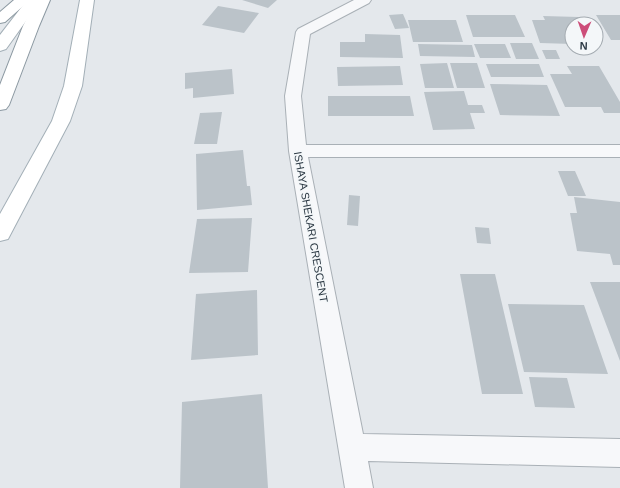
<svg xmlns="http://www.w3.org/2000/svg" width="620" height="488" font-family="Arial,sans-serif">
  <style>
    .building { fill: #bbc3c9 }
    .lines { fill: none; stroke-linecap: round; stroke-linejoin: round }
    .minor-casing { stroke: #a9b0b6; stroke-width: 2 }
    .primary-casing { stroke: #a3afb7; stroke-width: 2 }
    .trunk-casing { stroke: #8c99a2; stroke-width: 2 }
    .minor { fill: #f7f8fa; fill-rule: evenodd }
    .primary { fill: #fff; fill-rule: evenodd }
    .trunk { fill: #fff; fill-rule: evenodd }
    .labels { text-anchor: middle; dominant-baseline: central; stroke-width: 3.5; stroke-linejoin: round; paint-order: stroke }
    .street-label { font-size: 11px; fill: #2c3944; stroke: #f4f7f9 }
  </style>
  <rect width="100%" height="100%" fill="#e4e8ec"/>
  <path class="building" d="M 242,0 L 277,0 L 268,8 Z
    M 218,6 L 259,13 L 244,33 L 202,25 Z
    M 403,14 L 409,28 L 395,29 L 389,15 Z
    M 466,15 L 515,15 L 525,37 L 473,37 Z
    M 596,15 L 620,15 L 620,40 L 611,40 Z
    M 543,16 L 579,17 L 583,24 L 572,24 L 572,44 L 540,43 L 532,20 L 545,20 Z
    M 408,20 L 456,20 L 463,42 L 413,42 Z
    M 365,34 L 400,35 L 403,58 L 340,57 L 340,42 L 365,42 Z
    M 510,43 L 532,43 L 539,59 L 516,59 Z
    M 418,44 L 472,45 L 475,57 L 420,56 Z
    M 474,44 L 505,44 L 511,58 L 480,58 Z
    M 542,50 L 556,50 L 560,59 L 546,59 Z
    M 447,63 L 454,88 L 425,88 L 420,64 Z
    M 450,63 L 477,63 L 485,88 L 457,88 Z
    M 486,64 L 539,64 L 544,77 L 491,77 Z
    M 400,66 L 403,85 L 338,86 L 337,67 Z
    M 567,66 L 599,66 L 620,102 L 620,113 L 604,113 L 601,107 L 565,107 L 550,74 L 572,74 Z
    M 232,69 L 234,94 L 193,98 L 193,88 L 185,89 L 185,73 Z
    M 490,84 L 547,85 L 560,116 L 500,115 Z
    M 464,91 L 468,105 L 482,105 L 485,113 L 470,113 L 475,129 L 433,130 L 424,92 Z
    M 328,96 L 410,96 L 414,116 L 328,116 Z
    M 222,112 L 217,144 L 194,144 L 200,113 Z
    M 243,150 L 247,186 L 250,186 L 252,205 L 197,210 L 196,154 Z
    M 558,171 L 575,171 L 586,196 L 568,196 Z
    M 349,195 L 360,196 L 358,226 L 347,225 Z
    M 574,197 L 620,202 L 620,265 L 613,265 L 610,254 L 577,251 L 570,213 L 577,213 Z
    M 252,218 L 248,272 L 189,273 L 197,219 Z
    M 475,227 L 489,228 L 491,244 L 477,243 Z
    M 460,274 L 495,274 L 523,394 L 482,394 Z
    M 590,282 L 620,282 L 620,361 Z
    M 257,290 L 258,355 L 191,360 L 196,294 Z
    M 508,304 L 584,305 L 608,374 L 524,372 Z
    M 529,377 L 567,378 L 575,408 L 535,407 Z
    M 262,394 L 268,488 L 180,488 L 182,402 Z"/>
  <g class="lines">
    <defs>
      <path id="minor" d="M 354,0 L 371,0 L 369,3 L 310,34 L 301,96 L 306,145 L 620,145 L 620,157 L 308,157 L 363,434 L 620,439 L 620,467 L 368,461 L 373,488 L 345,488 L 289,151 L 285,96 L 296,32 L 298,29 Z"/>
      <path id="primary" d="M 27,0 L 41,0 L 6,49 L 0,51 L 0,35 Z
        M 80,0 L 94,0 L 82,86 L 70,121 L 8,239 L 0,241 L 0,214 L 52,121 L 64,86 Z"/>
      <path id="trunk" d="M 14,0 L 30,0 L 5,22 L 0,23 L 0,12 Z
        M 36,0 L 50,0 L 39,26 L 9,105 L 6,109 L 0,110 L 0,85 L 23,26 Z"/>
    </defs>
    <use href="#minor" class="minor-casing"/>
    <use href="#primary" class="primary-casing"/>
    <use href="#trunk" class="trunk-casing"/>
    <use href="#minor" class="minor"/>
    <use href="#primary" class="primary"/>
    <use href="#trunk" class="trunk"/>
  </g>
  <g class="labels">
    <g class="street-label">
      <text transform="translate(311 227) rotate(80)">ISHAYA SHEKARI CRESCENT</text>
    </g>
  </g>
  <g transform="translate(584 36) rotate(182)"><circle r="19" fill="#f4f7f9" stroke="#a4abb1"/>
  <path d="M0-3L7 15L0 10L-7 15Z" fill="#cc4d79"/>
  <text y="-6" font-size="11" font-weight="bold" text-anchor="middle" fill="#2c3944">N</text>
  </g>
</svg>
